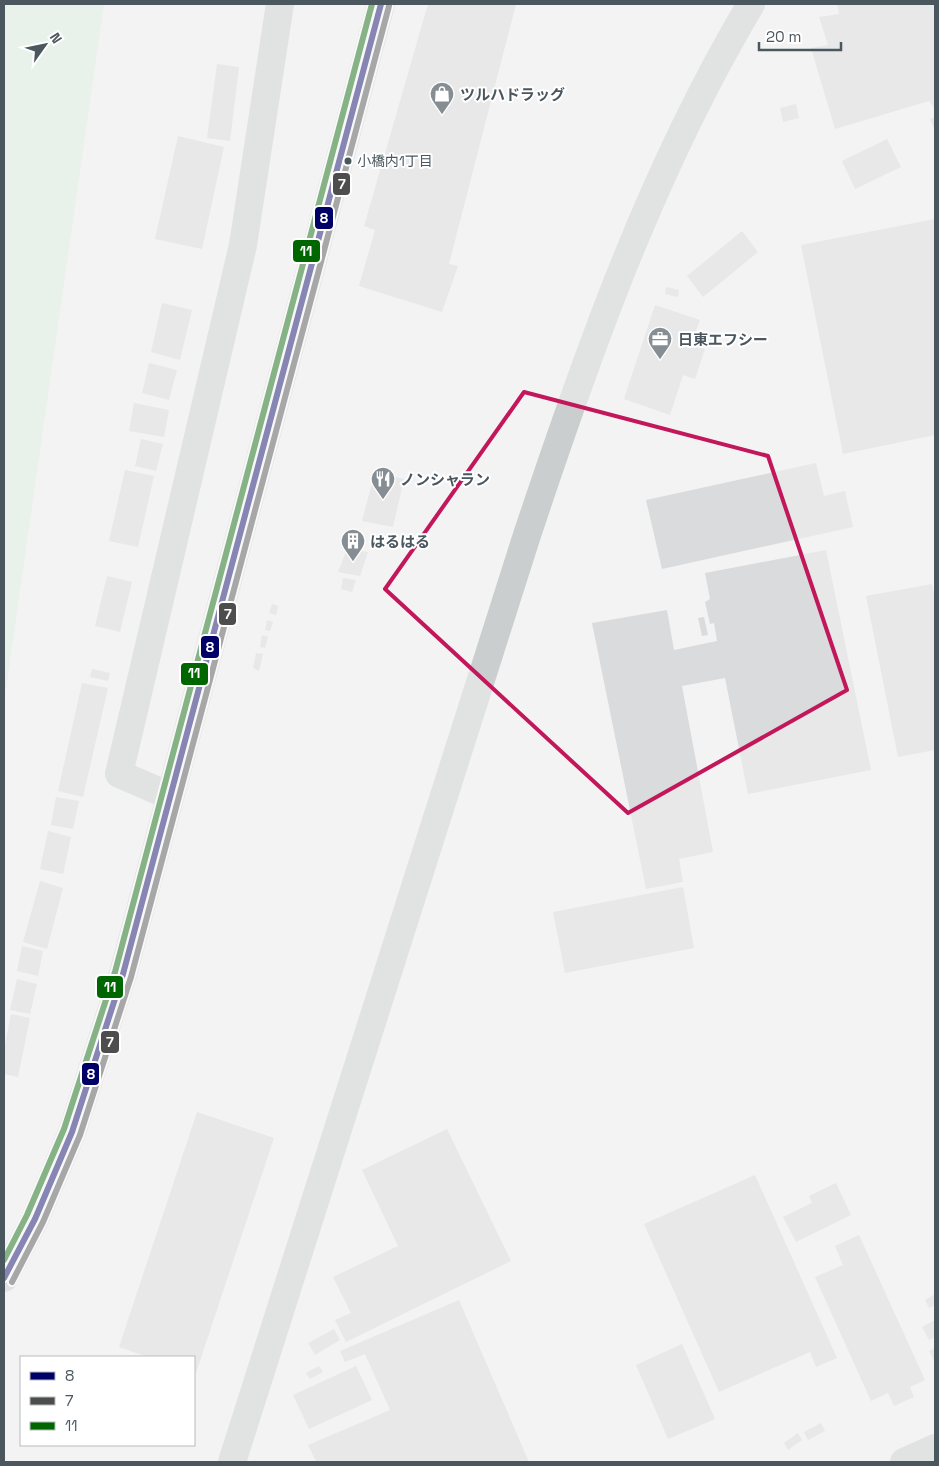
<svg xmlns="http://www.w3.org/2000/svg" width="939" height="1466" font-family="'Space Grotesk','Noto Sans JP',sans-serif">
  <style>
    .green { fill: #daf0e0 }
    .building { fill: #dadbdc }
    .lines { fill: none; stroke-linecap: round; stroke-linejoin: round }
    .street { stroke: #cbcecf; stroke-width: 28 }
    .secondary { stroke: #ccced0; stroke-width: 28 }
    .bus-1-casing { stroke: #fff; stroke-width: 10 }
    .bus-2-casing { stroke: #fff; stroke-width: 10 }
    .bus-3-casing { stroke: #fff; stroke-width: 10 }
    .bus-1 { stroke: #006; stroke-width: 6 }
    .bus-2 { stroke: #4d4d4d; stroke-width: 6 }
    .bus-3 { stroke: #060; stroke-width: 6 }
    .marked { fill: none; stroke: #c2185b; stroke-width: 4; stroke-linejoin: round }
    .bus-dot { fill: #4b575f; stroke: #fff; stroke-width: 2 }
    .labels { text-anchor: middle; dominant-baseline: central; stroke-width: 4; stroke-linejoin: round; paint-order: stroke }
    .bus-label { font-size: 14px; fill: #4b575f; stroke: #fff; text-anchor: start }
    .poi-label { font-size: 15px; font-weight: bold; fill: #4b575f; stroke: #fff; text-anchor: start }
    .line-badge { stroke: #fff; stroke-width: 2 }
    .badge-label { font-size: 14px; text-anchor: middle; font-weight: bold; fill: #fff }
  </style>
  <rect width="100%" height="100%" fill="#f4f3f3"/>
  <path class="green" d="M 4,4 L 104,4 L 4,702 Z"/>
  <path class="building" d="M 428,4 L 516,4 L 449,264 L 458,266 L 442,312 L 359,286 L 375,230 L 364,226 Z
    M 837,4 L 935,4 L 935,109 L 929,101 L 835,129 L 811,48 L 828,45 L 819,17 L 839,14 Z
    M 217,64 L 239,67 L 230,141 L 207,138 Z
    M 796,104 L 799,118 L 783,122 L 780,108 Z
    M 935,117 L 935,131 L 930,119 Z
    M 178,136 L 224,147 L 202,249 L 155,239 Z
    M 887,139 L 901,167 L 855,189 L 842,161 Z
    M 935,219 L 935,435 L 843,454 L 801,245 Z
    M 742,231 L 758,252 L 703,297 L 687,276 Z
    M 666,287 L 679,290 L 678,297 L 665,294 Z
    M 162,303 L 192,310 L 180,360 L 151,352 Z
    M 655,305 L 700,320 L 691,344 L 705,349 L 695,379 L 683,375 L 670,415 L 624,399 Z
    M 149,363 L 177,370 L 169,400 L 142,393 Z
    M 134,403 L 169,410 L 164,437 L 129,431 Z
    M 141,439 L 163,444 L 156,471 L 135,466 Z
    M 816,463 L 824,496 L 845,491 L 853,527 L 662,569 L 646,500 Z
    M 125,470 L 154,476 L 138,547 L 109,541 Z
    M 375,472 L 404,479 L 393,527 L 362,521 Z
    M 347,549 L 368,552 L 360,576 L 338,572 Z
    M 826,550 L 871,770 L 748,794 L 725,678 L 682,686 L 713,852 L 679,859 L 683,882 L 646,889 L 592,623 L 667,610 L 674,650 L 717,641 L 714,623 L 710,624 L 705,602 L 710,599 L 705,573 Z
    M 107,576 L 132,582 L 120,632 L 95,626 Z
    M 343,578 L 356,580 L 352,592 L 341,589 Z
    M 932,584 L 935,597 L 935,750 L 898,757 L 866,596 Z
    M 272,604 L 278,606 L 276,615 L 269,613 Z
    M 704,617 L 708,635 L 702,636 L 698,618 Z
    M 267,620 L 273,622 L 270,631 L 265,630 Z
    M 262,635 L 268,637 L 265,648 L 260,647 Z
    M 256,653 L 263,654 L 259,671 L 253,668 Z
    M 92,669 L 110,673 L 108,681 L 90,677 Z
    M 82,683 L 108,688 L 83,797 L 58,791 Z
    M 56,797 L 79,801 L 73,829 L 51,825 Z
    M 48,831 L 71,837 L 63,874 L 40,869 Z
    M 40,881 L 63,888 L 47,949 L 23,942 Z
    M 683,887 L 694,948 L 565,973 L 553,912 Z
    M 22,946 L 43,951 L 38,976 L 17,971 Z
    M 17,979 L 37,984 L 30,1014 L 10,1010 Z
    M 11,1014 L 30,1018 L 18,1077 L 4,1074 L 4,1050 Z
    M 197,1112 L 274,1138 L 196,1373 L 194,1373 L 194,1357 L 148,1357 L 119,1347 Z
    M 447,1129 L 511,1261 L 346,1342 L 335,1320 L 351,1313 L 333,1277 L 398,1246 L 362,1170 Z
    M 755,1175 L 837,1358 L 816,1367 L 810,1352 L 719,1392 L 644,1224 Z
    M 836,1183 L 851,1215 L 796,1242 L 783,1217 L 812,1203 L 809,1196 Z
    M 859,1235 L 925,1380 L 910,1387 L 914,1397 L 894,1406 L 888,1393 L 871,1401 L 815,1277 L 843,1265 L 835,1246 Z
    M 935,1294 L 935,1305 L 929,1308 L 925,1300 Z
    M 459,1300 L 529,1462 L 316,1462 L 308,1445 L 390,1410 L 365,1354 L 345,1362 L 340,1351 Z
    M 935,1320 L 935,1337 L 929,1340 L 922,1327 Z
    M 334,1329 L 340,1340 L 315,1355 L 308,1343 Z
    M 682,1344 L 715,1419 L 668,1439 L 636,1365 Z
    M 935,1348 L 935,1363 L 929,1351 Z
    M 319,1366 L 323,1372 L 310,1379 L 306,1373 Z
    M 356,1366 L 372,1400 L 309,1429 L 293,1395 Z
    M 821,1423 L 825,1431 L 808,1440 L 804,1432 Z
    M 798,1433 L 802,1440 L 788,1450 L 784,1443 Z"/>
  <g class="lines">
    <path class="street" d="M 170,796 L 119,774 L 243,245 L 280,4
      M 232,1462 L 527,535 C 588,352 652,170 751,4
      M 904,1462 L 935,1448"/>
    <path class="secondary" d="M 4,1278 L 35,1219 L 72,1132 L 123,974 L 381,4"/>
    <defs>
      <path id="bus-1" d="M 4,1278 L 35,1219 L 72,1132 L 123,974 L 381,4"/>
      <path id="bus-2" d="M 12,1282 L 43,1222 L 80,1135 L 131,977 L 389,6"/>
      <path id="bus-3" d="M 4,1260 L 27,1215 L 64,1129 L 115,972 L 372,4"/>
    </defs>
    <use href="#bus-1" class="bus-1-casing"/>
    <use href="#bus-2" class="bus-2-casing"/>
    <use href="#bus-3" class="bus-3-casing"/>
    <use href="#bus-1" class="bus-1"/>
    <use href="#bus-2" class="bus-2"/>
    <use href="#bus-3" class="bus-3"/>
  </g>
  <path d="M0 0H939V1466H0ZM 524,392 L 768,456 L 847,690 L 628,813 L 385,589 Z" fill="#f4f3f3" fill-opacity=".55" fill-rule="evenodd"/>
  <path class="marked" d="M 524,392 L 768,456 L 847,690 L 628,813 L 385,589 Z"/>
  <defs>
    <symbol id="shop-pin" viewBox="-11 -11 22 30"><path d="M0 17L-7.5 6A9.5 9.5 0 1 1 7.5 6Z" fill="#868e93" stroke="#fff"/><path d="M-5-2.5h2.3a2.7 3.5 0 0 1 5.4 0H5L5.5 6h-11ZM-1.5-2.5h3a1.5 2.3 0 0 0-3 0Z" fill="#fff"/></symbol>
    <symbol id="office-pin" viewBox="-11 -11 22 30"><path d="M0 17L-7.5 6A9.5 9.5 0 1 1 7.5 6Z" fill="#868e93" stroke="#fff"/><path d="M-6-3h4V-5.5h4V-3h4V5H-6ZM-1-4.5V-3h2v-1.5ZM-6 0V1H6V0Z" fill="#fff"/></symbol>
    <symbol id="restaurant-pin" viewBox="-11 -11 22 30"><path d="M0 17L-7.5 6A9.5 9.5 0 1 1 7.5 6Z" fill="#868e93" stroke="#fff"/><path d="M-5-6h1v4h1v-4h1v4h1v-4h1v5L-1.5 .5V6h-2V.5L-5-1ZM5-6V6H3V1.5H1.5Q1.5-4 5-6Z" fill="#fff"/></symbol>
    <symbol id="building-pin" viewBox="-11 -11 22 30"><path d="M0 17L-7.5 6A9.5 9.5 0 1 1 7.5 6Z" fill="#868e93" stroke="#fff"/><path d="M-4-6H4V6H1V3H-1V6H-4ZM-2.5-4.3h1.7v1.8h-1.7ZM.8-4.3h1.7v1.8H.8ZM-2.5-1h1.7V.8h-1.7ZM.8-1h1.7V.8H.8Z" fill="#fff"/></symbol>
  </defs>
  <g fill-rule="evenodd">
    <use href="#shop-pin" x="428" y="80" width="28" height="38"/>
    <use href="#office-pin" x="646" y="325" width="28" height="38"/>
    <use href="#restaurant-pin" x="369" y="465" width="28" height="38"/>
    <use href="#building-pin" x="339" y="527" width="28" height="38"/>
  </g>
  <circle class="bus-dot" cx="348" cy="161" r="4.5"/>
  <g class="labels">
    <g class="bus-label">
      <text x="357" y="161">小橋内1丁目</text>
    </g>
    <g class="poi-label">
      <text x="460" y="94">ツルハドラッグ</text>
      <text x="678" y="339">日東エフシー</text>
      <text x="400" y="479">ノンシャラン</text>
      <text x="370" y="541">はるはる</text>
    </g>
  </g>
  <g class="line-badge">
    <rect x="332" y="172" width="19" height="24" rx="5" fill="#4d4d4d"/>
    <rect x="314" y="206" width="20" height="24" rx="5" fill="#006"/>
    <rect x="292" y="239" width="29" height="24" rx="5" fill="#060"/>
    <rect x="218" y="602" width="19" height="24" rx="5" fill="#4d4d4d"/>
    <rect x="200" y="635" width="20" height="24" rx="5" fill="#006"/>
    <rect x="180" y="662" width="29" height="24" rx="5" fill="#060"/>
    <rect x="96" y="975" width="28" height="24" rx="5" fill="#060"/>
    <rect x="100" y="1030" width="20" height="24" rx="5" fill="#4d4d4d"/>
    <rect x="81" y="1062" width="19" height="24" rx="5" fill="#006"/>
  </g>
  <g class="badge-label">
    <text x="342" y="189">7</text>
    <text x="324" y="223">8</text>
    <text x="306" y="256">11</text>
    <text x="228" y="619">7</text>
    <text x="210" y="652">8</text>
    <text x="194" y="678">11</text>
    <text x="110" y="992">11</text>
    <text x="110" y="1047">7</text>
    <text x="91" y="1079">8</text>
  </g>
  <rect width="939" height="1466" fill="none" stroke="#4b575f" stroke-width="10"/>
  <rect x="20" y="1356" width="175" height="90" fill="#ffffff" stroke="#b7bcbf"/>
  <rect x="30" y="1372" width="25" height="8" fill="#000066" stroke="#b7bcbf"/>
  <text x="65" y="1381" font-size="15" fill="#4b575f">8</text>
  <rect x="30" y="1397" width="25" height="8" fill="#4d4d4d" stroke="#b7bcbf"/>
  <text x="65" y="1406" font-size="15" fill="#4b575f">7</text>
  <rect x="30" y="1422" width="25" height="8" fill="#006600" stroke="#b7bcbf"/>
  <text x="65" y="1431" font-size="15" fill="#4b575f">11</text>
  <g transform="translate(45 45) rotate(57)" stroke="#ffffff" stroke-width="4" paint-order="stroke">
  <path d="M0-4L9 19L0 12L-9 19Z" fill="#4b575f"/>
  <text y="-8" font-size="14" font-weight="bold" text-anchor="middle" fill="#4b575f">N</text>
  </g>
  <path d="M759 42v8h82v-8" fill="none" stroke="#4b575f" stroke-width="2.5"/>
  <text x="766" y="42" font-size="15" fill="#4b575f" stroke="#ffffff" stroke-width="4" paint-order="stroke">20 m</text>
</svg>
